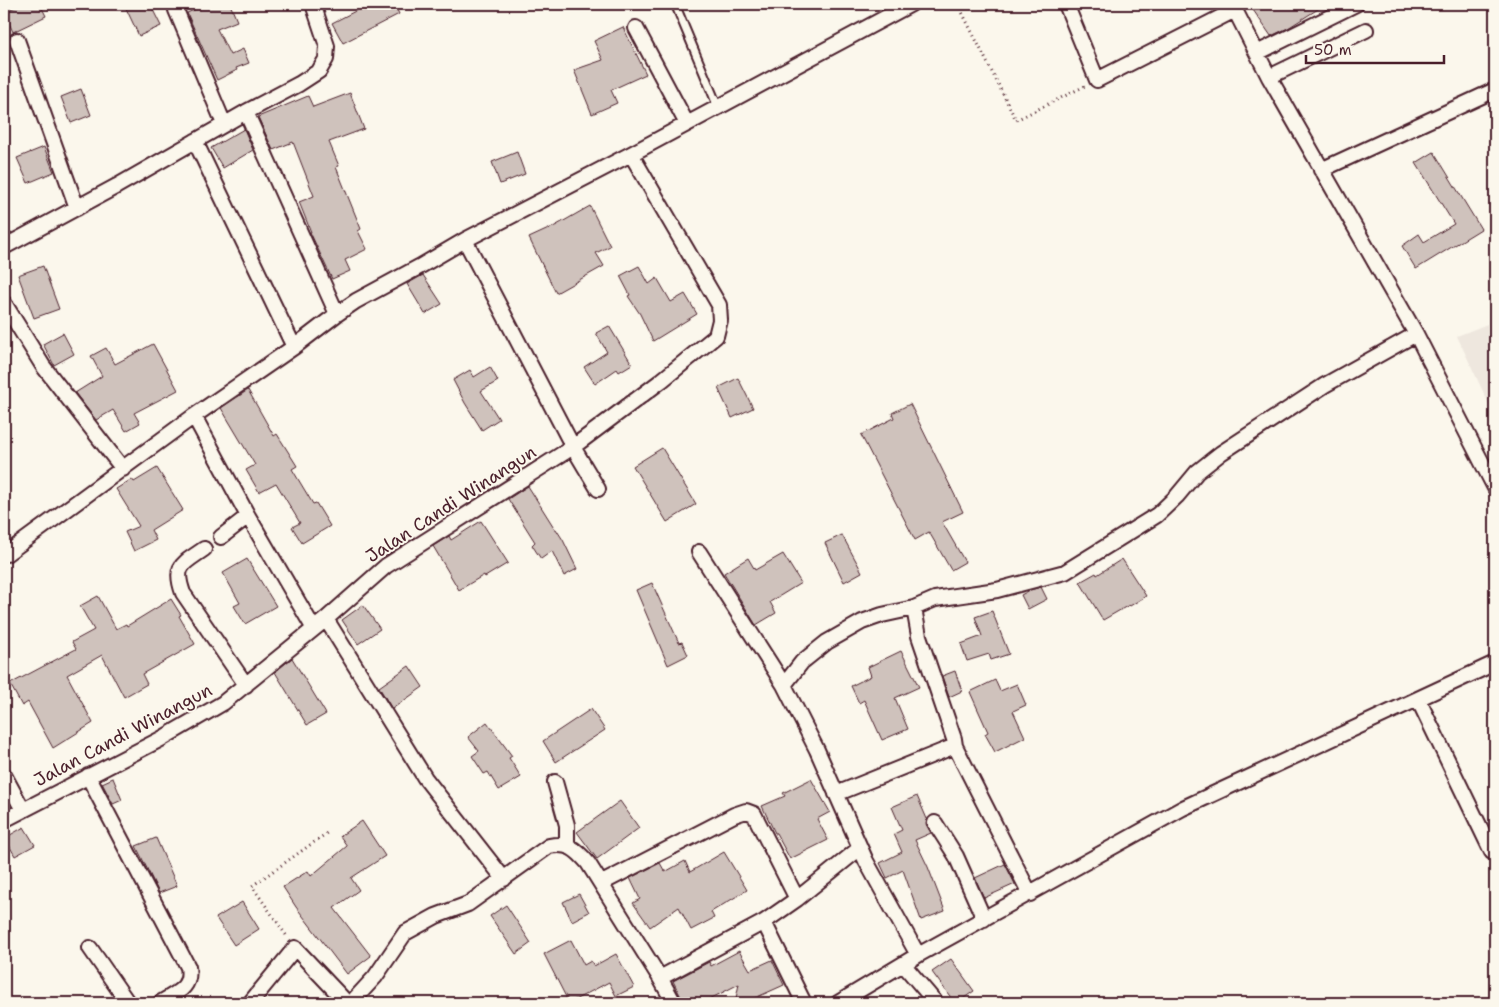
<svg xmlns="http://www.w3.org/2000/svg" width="1499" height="1007" font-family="'Shantell Sans',sans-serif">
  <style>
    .built { fill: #eee7de }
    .building { fill: #cfc2bc; stroke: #4a1f2b }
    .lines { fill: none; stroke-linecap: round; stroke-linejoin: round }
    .service-casing { stroke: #4a1f2b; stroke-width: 11 }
    .minor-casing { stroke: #4a1f2b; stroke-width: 18 }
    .path { stroke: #4a1f2b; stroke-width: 3; stroke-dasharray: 1 4; stroke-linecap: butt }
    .service { stroke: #fbf7ec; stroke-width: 7 }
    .minor { stroke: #fbf7ec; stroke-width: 14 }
    .labels { text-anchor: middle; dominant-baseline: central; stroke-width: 4; stroke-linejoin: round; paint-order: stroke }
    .street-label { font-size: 18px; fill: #4a1f2b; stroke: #fbf7ec }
  </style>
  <rect width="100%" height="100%" fill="#fbf7ec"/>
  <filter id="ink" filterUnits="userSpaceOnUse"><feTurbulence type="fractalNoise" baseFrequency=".02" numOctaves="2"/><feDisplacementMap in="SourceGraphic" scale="10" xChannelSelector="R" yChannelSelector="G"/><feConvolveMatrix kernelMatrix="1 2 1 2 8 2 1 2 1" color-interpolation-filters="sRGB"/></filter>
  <g filter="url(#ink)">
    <path class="built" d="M 1495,321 L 1495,417 L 1457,336 Z"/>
    <path class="building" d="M 22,4 L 40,4 L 46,16 L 13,32 L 4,12 Z
      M 124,4 L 150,4 L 161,26 L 139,36 Z
      M 208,4 L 230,4 L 237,21 L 217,29 L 230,55 L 243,49 L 249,63 L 236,68 L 237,70 L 217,80 L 187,13 Z
      M 369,4 L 394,4 L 399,14 L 343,43 L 332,23 Z
      M 1249,4 L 1326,4 L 1288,28 L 1271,36 Z
      M 623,27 L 646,74 L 611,90 L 617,103 L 592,114 L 574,70 L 603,60 L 594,41 Z
      M 81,89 L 91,115 L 71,123 L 61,97 Z
      M 350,93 L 364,129 L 329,142 L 339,166 L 336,167 L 361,229 L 358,231 L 367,249 L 345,260 L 350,271 L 332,279 L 310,232 L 311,232 L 299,202 L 314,196 L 293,142 L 273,150 L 258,117 L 308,96 L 313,107 Z
      M 244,129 L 253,150 L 223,168 L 211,148 Z
      M 44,147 L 54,172 L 28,183 L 17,158 Z
      M 517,152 L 525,174 L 500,184 L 492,162 Z
      M 1434,152 L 1481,229 L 1416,269 L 1402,246 L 1419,234 L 1424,242 L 1454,224 L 1416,163 Z
      M 590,206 L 610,246 L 596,253 L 604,266 L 556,293 L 529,238 L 555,226 Z
      M 43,266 L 59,309 L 34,318 L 18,275 Z
      M 639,266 L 649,284 L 657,278 L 671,302 L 685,294 L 697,314 L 653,341 L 640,314 L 628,296 L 630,295 L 620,276 Z
      M 423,275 L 442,304 L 425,314 L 407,284 Z
      M 609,326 L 632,364 L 619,372 L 617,369 L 595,384 L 584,367 L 607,352 L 596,333 Z
      M 63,333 L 74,354 L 54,365 L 43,344 Z
      M 153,344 L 178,390 L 134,413 L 140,423 L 126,431 L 113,410 L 96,420 L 75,393 L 102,376 L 91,356 L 106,348 L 115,364 Z
      M 490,367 L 498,381 L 481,391 L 499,419 L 482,430 L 465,403 L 453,380 L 470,370 L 474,377 Z
      M 738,378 L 753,408 L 732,418 L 718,388 Z
      M 248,390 L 274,436 L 277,434 L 297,466 L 292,469 L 313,504 L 316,503 L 330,526 L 302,543 L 292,527 L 300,523 L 276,483 L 259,492 L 246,470 L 255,465 L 221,408 Z
      M 910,404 L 963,512 L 942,522 L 965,562 L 951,570 L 929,532 L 915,540 L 861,435 L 894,418 L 892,413 Z
      M 662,448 L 696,504 L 667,522 L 633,466 Z
      M 157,468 L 183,510 L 151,530 L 156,540 L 134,551 L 125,532 L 139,526 L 116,489 L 132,479 L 134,482 Z
      M 528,486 L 555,529 L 556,529 L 563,540 L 577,569 L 564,576 L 552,551 L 541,559 L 532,545 L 535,542 L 508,499 Z
      M 481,521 L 508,563 L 485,577 L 484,575 L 459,590 L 433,546 L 449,536 L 451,540 Z
      M 842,535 L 862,572 L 844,582 L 825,543 Z
      M 783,554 L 801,583 L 770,602 L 776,613 L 756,625 L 724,573 L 748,558 L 755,570 Z
      M 247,559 L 276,606 L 245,624 L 234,606 L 240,603 L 223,573 Z
      M 1122,559 L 1146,596 L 1130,606 L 1129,605 L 1103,620 L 1080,582 L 1096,573 L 1097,575 Z
      M 652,583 L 679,643 L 682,642 L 688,655 L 668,665 L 636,590 Z
      M 1041,587 L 1047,599 L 1028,609 L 1021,595 L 1030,590 Z
      M 98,596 L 116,629 L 126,624 L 127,626 L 171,599 L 181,615 L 179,616 L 195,644 L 142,674 L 147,684 L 124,697 L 102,655 L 67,675 L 93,723 L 53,748 L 28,702 L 22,706 L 10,684 L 76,649 L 72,642 L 94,630 L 80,606 Z
      M 363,605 L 380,629 L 358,644 L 342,620 Z
      M 992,611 L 1009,654 L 991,660 L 989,654 L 967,661 L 961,644 L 982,636 L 975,617 Z
      M 901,651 L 919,687 L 895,698 L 908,729 L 882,740 L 864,700 L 859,703 L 851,686 L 871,676 L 868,667 Z
      M 292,658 L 326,714 L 307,725 L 275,672 Z
      M 409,666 L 423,687 L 392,709 L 379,687 Z
      M 955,671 L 962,691 L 949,697 L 942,676 Z
      M 995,680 L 1000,691 L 1017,684 L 1026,705 L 1013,711 L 1025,737 L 995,752 L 985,734 L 988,732 L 970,692 Z
      M 591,709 L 605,730 L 556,762 L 543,741 Z
      M 487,722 L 512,756 L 509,758 L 521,777 L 499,790 L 488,772 L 484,774 L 472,756 L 479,751 L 468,737 Z
      M 113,778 L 122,800 L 113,804 L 102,783 Z
      M 811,779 L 830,812 L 817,819 L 828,840 L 790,859 L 776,833 L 775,833 L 762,806 L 785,796 L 783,793 Z
      M 917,796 L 927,819 L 926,824 L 931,833 L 915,840 L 928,867 L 945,911 L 921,920 L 903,870 L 887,878 L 880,863 L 902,852 L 894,834 L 902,830 L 892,807 Z
      M 620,801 L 639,828 L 597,859 L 577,832 Z
      M 362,821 L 385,856 L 351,878 L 359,890 L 334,908 L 371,956 L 347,974 L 296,907 L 283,887 L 308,871 L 311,876 L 347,846 L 340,836 Z
      M 24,827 L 35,845 L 15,856 L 5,838 Z
      M 156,838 L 177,886 L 159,893 L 136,846 Z
      M 724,852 L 747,890 L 711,912 L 714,918 L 691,930 L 679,907 L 650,927 L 633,903 L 640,899 L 630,878 L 660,863 L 665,872 L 685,861 L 690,872 Z
      M 1005,864 L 1015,884 L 984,898 L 975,878 Z
      M 579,894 L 589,912 L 572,921 L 563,902 Z
      M 242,902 L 259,929 L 234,945 L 216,918 Z
      M 506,905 L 531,943 L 516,954 L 490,916 Z
      M 571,940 L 584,965 L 591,961 L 594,966 L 616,954 L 634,987 L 616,996 L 609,982 L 569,1003 L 544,954 Z
      M 739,951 L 750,970 L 772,960 L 784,985 L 744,1003 L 735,1003 L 739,984 L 702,1003 L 684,1003 L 673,981 L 709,962 L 711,966 Z
      M 951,959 L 974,991 L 957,1003 L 955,1003 L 932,972 Z"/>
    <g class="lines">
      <defs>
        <path id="service" d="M 675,4 L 718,107"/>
        <path id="minor" d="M 1066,4 L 1097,80 L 1235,10
          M 1232,4 L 1269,77 L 1416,334 L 1495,488
          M 176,10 L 224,124
          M 636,28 L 687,124
          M 17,40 L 77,208
          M 1257,53 L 1356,4
          M 1269,77 L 1366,30
          M 246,112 L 299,84 L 319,71 L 326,59 L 327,46 L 313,4
          M 195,141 L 294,347
          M 1321,170 L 1495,90
          M 465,240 L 573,447 L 598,489
          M 4,247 L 117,186 L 246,112 L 337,314 L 356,301 L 419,267 L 465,240 L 631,154 L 911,4
          M 4,303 L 43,366 L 123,469
          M 194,416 L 294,347 L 337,314
          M 221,537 L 248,516
          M 204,549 C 183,564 173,565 183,593 L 246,685
          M 699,552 L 784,685 L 817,750 L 866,861 L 918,955
          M 6,554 L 194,416 L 248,516 L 314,629
          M 326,619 L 425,778 L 504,879
          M 784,685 L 802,662 L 827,642 L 862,622 L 882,615 L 914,608 L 935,599 L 997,590 L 1065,572 L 1157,515 L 1177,496 L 1197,472 L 1221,453 L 1325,385 L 1416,334
          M 1418,699 L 1492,852
          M 955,746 L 1030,894
          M 4,775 L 23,810
          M 88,776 L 188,967 C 192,989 175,993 160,1003
          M 555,782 L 567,825 L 567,846
          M 836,794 L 955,746 L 954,739 L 919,636 L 914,608
          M 4,820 L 161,739 L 223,703 L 326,619 L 386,566 L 573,447 L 661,381 L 716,336 L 720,320 L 719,305 L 631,154
          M 935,823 L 956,856 L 984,919
          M 602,883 L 734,815 L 746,811 L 754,814 L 797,899
          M 764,922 L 804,1003
          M 90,948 L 128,1003
          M 903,964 L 936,1003
          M 660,978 L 764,922 L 797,899 L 860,848
          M 250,1003 L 295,948 L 347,1003
          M 351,1003 L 375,977 L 405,933 L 436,916 L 468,904 L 549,846 C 568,842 576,849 588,863 L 660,978 L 674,1003
          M 838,1003 L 918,955 L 1183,808 L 1495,663"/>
      </defs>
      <use href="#service" class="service-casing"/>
      <use href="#minor" class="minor-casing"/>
      <path class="path" d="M 958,4 L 1016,120 L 1085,86
        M 286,935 L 252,886 L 327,833"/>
      <use href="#service" class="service"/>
      <use href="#minor" class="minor"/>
    </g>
  </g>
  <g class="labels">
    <g class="street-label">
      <text transform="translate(451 504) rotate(-33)">Jalan Candi Winangun</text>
      <text transform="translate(123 735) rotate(-28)">Jalan Candi Winangun</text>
    </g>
  </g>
  <rect width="1499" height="1007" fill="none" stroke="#fbf7ec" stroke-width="20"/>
  <rect x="10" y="10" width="1479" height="987" fill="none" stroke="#4a1f2b" stroke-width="2" filter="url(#ink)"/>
  <path d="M1306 55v8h138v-8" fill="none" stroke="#4a1f2b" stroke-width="2.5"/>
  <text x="1314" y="55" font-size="15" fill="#4a1f2b" stroke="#fbf7ec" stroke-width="4" paint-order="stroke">50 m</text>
</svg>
